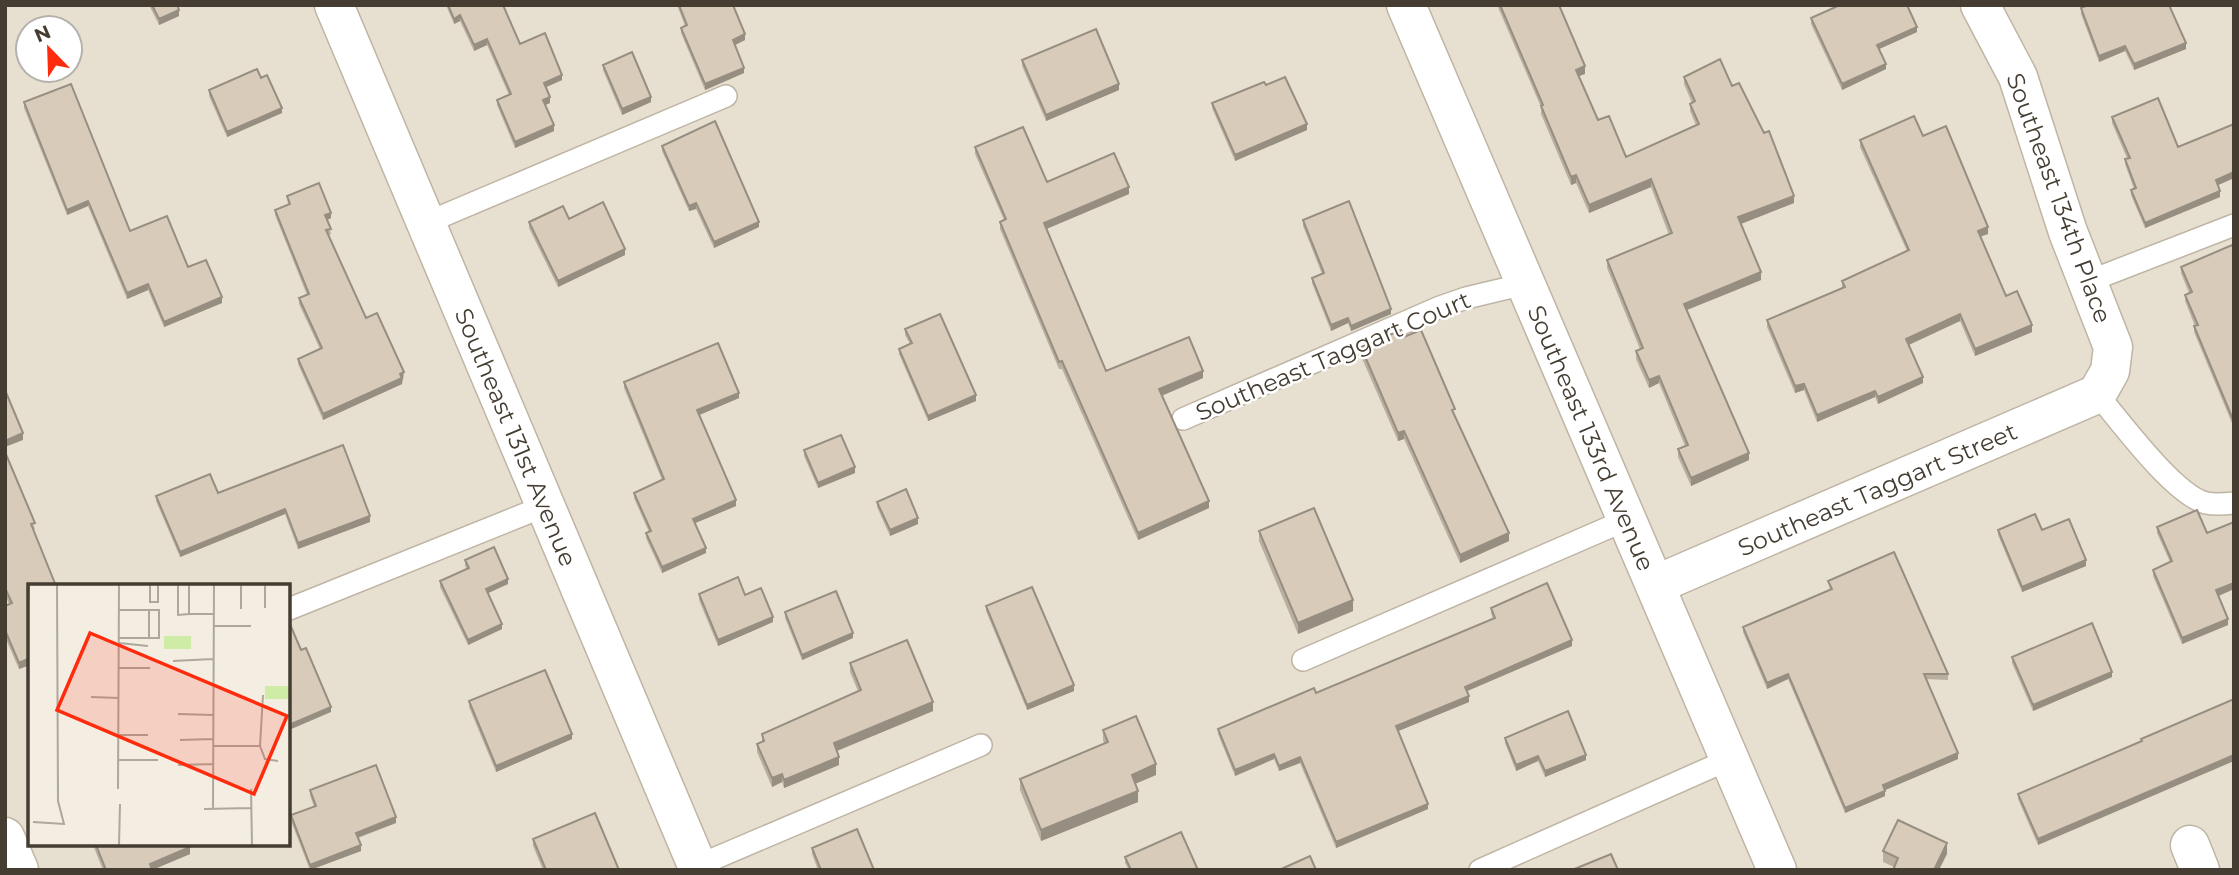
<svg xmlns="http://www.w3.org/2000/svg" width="2239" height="875" font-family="Montserrat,sans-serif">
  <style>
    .residential { fill: #e7dfcf; fill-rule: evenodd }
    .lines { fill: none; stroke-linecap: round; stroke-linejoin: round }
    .lane-casing { stroke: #bfb5a4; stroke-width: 24 }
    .street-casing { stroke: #bfb5a4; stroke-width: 41 }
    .lane { stroke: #fff; stroke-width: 21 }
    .street { stroke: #fff; stroke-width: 38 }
    .wall { fill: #baaf9f }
    .shaded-wall { fill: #978e82 }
    .building { fill: #d8cbb9; stroke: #978e82; stroke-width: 2 }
    .labels { text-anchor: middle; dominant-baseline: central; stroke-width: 5; stroke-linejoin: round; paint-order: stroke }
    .street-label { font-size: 24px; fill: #453d32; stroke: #fff }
    .inset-road { fill: none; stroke: #ada79c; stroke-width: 2 }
    .view { fill: #ff2b0c; fill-opacity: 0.15; stroke: #ff2b0c; stroke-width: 3.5 }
    .inset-edge { fill: none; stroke: #453d32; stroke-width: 3.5 }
  </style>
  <rect width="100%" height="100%" fill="#f3ede2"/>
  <path class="residential" d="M 5,5 L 2234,5 L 2234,870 L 5,870 ZM 28,28 L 70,28 L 70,70 L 28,70 ZM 30,586 L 289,586 L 289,845 L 30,845 Z"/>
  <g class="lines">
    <defs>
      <path id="lane" d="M 426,223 L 726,96
        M 2087,282 L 2234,225
        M 2097,394 C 2120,421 2174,495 2206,503 C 2215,505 2225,504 2234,503
        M 1183,419 L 1440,307 L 1466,298 L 1525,284
        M 289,609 L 545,506
        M 1303,660 L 1626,520
        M 697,866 L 981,745
        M 1480,870 L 1730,759"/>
      <g id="street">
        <path id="s1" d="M 334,5 L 699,870"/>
        <path id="s2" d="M 1406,5 L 1777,870"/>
        <path id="s3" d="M 1655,585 L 2097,394 L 2110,371 L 2113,347 L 2068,232 L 2018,77 L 1980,5"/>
        <path d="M 5,837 L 19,870"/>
        <path d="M 2190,845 L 2200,870"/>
      </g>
    </defs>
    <use href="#lane" class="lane-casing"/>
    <use href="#street" class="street-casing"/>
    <use href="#lane" class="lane"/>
    <use href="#street" class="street"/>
  </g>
  <path class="wall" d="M 149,5 L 177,5 L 179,16 L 159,25 Z
    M 446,5 L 503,5 L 520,44 L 562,80 L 546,87 L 550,103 L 545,105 L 554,131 L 515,148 L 497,105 L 497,100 L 509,95 L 487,45 L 474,51 L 460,21 L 454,24 Z
    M 677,5 L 733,5 L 745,40 L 735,45 L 744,73 L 705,90 L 681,33 L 681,28 L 685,26 Z
    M 1497,5 L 1559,5 L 1585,74 L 1579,76 L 1598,120 L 1626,157 L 1696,125 L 1690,111 L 1690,104 L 1692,103 L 1684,84 L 1684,77 L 1732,86 L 1794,203 L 1741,224 L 1761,280 L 1687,310 L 1749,460 L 1691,486 L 1678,457 L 1678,449 L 1685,446 L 1659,383 L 1649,388 L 1636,359 L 1636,351 L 1640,349 L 1607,268 L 1607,260 L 1669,235 L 1651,187 L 1589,213 L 1576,183 L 1571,185 L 1541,114 L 1541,107 Z
    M 2081,8 L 2186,49 L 2134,70 L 2125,51 L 2099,62 L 2081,14 Z
    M 1811,18 L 1917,32 L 1879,49 L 1886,69 L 1842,90 L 1811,24 Z
    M 1022,60 L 1119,90 L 1046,121 L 1022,66 Z
    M 603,65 L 651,102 L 622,115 L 603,70 Z
    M 261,78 L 282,113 L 227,137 L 209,96 L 209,90 Z
    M 1266,85 L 1307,130 L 1235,161 L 1212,108 L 1212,103 Z
    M 24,102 L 130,231 L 188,267 L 222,303 L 164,327 L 148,290 L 127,299 L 88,206 L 67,215 L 24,108 Z
    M 2112,117 L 2178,147 L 2234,124 L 2234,178 L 2218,185 L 2220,197 L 2145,228 L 2131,195 L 2131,190 L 2134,189 L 2125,164 L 2125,159 L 2127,158 L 2112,123 Z
    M 1923,136 L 1988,234 L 1980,237 L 2006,296 L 2032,332 L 1975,356 L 1960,321 L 1909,345 L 1923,383 L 1878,404 L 1875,397 L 1817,422 L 1804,390 L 1795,393 L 1767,327 L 1767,320 L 1842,288 L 1842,281 L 1907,251 L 1860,147 L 1860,140 Z
    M 662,146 L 759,227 L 714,248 L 696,209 L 689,211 L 662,151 Z
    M 975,147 L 1047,182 L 1129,194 L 1046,229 L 1106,371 L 1203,378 L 1162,395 L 1209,508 L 1138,540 L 1062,369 L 1059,369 L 1000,229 L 1000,222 L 1004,220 L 975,154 Z
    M 287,196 L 331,218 L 327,220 L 331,234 L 329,235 L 366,318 L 404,378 L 402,378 L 402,384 L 323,420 L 298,364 L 298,359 L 320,349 L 299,304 L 299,298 L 307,295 L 275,215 L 275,210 L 288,205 Z
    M 569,219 L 625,255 L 558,287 L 529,228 L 529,222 Z
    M 1303,220 L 1391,314 L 1351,331 L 1348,323 L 1331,331 L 1312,283 L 1312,278 L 1322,274 L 1303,226 Z
    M 2234,250 L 2234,428 L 2194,332 L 2194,326 L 2195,326 L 2185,301 L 2185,295 L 2189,293 L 2181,273 L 2181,267 Z
    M 905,329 L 976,401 L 928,421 L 899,354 L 899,349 L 910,344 L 905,335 Z
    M 1404,337 L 1509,541 L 1460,563 L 1404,439 L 1398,441 L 1361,356 L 1361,347 Z
    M 624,382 L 739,398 L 699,415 L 736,506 L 695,523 L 706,553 L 662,573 L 646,538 L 646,533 L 649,532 L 634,498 L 634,493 L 662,480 L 624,388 Z
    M 804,450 L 855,473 L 818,488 L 804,456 Z
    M 5,452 L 35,529 L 33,530 L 30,586 L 30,665 L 19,669 L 5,637 L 5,606 L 9,604 L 5,595 Z
    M 218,493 L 370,522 L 298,549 L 285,514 L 180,557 L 156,501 L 156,496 Z
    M 877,502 L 918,524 L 890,536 L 877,507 Z
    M 2234,522 L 2234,589 L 2218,596 L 2228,625 L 2182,644 L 2153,576 L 2153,570 L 2170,562 L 2157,533 L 2157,527 L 2207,533 Z
    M 1998,530 L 2086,566 L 2022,592 L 1998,535 Z
    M 1259,531 L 1353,611 L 1298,634 L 1259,541 Z
    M 465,560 L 508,584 L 488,593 L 502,629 L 468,645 L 440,587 L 440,581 L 467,569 L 465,566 Z
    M 1828,581 L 1948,674 L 1948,680 L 1926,679 L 1958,759 L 1885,790 L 1885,796 L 1845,813 L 1788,679 L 1767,689 L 1743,632 L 1743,627 L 1830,590 Z
    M 699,594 L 745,595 L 773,622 L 718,646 L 699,600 Z
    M 986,606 L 1074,691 L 1027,710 L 986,611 Z
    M 1491,608 L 1572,646 L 1467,691 L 1469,702 L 1398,731 L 1428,809 L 1336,848 L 1300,763 L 1279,771 L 1274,759 L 1235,776 L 1218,734 L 1218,729 L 1316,693 L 1493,619 L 1491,613 Z
    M 785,612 L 853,638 L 802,660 L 785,618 Z
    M 2012,657 L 2112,677 L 2033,711 L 2012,663 Z
    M 850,663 L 933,711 L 837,751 L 839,765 L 784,788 L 782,782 L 772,787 L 757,752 L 757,744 L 762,742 L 762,734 L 858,691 L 850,672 Z
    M 2234,699 L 2038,845 L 2018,799 L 2018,794 L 2141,742 L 2141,739 Z
    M 469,701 L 572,739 L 496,772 L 469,707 Z
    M 1103,730 L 1156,775 L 1135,784 L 1138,802 L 1041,841 L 1020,790 L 1020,779 L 1105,744 L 1103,741 Z
    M 1505,738 L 1586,760 L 1545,777 L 1538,761 L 1516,771 L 1505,743 Z
    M 310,790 L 396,823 L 358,838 L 361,851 L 310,870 L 291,821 L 291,815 L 314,807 L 310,795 Z
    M 533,839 L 619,870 L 543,870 L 533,846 Z
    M 93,845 L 190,845 L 190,854 L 152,870 L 103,870 Z
    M 812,848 L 874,870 L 818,870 L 812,854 Z
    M 1883,851 L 1947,854 L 1894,867 L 1883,862 Z
    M 1125,857 L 1198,870 L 1129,870 L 1125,863 Z"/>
  <path class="shaded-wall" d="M 179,10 L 179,16 L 159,25 L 159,19 Z
    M 460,15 L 460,21 L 454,24 L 454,19 Z
    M 1917,27 L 1917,32 L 1877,50 L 1877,45 Z
    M 745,34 L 745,40 L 733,46 L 733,40 Z
    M 487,39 L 487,45 L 474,51 L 474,45 Z
    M 2186,43 L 2186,49 L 2134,70 L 2134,64 Z
    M 2125,46 L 2125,51 L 2099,62 L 2099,56 Z
    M 1886,64 L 1886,69 L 1842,90 L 1842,84 Z
    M 1585,66 L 1585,74 L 1576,77 L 1576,70 Z
    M 744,68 L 744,73 L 705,90 L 705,84 Z
    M 562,75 L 562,80 L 544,88 L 544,83 Z
    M 1119,84 L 1119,90 L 1046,121 L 1046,115 Z
    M 550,97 L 550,103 L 543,106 L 543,100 Z
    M 651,97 L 651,102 L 622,115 L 622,109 Z
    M 282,108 L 282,113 L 227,137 L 227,132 Z
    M 1307,124 L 1307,130 L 1235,161 L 1235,155 Z
    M 554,125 L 554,131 L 515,148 L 515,142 Z
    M 2234,172 L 2234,178 L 2216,186 L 2216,180 Z
    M 1576,175 L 1576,183 L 1571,185 L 1571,177 Z
    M 1651,179 L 1651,187 L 1589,213 L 1589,205 Z
    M 1129,187 L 1129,194 L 1044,230 L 1044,223 Z
    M 2220,191 L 2220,197 L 2145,228 L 2145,223 Z
    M 1794,196 L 1794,203 L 1738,225 L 1738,217 Z
    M 88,201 L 88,206 L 67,215 L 67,210 Z
    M 696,203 L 696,209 L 689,211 L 689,206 Z
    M 331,213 L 331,218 L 325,221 L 325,215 Z
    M 759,222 L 759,227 L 714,248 L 714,242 Z
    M 1988,227 L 1988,234 L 1978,237 L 1978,231 Z
    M 625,249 L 625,255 L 558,287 L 558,281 Z
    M 1761,272 L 1761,280 L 1684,311 L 1684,304 Z
    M 148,284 L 148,290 L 127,299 L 127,293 Z
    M 222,297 L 222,303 L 164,327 L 164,322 Z
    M 1391,309 L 1391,314 L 1351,331 L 1351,326 Z
    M 1960,314 L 1960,321 L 1906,346 L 1906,339 Z
    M 1348,318 L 1348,323 L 1331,331 L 1331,325 Z
    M 2032,325 L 2032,332 L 1975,356 L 1975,349 Z
    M 1203,371 L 1203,378 L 1159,397 L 1159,389 Z
    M 404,372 L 402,384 L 323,420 L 323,414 Z
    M 1659,376 L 1659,383 L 1649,388 L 1649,380 Z
    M 1923,377 L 1923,383 L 1878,404 L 1878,397 Z
    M 1804,384 L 1804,390 L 1795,393 L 1795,386 Z
    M 1875,391 L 1875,397 L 1817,422 L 1817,415 Z
    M 739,393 L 739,398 L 697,416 L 697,410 Z
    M 976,395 L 976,401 L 928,421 L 928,416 Z
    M 1404,431 L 1404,439 L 1398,441 L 1398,433 Z
    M 23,433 L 23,440 L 5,447 L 5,441 Z
    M 1749,453 L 1749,460 L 1691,486 L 1691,478 Z
    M 855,467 L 855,473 L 818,488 L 818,483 Z
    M 736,500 L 736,506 L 693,524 L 693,519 Z
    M 1209,501 L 1209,508 L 1138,540 L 1138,533 Z
    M 285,509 L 285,514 L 180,557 L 180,552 Z
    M 370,516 L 370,522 L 298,549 L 298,543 Z
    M 918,518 L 918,524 L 890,536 L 890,530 Z
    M 1509,533 L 1509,541 L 1460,563 L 1460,555 Z
    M 706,548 L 706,553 L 662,573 L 662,567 Z
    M 2086,560 L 2086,566 L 2022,592 L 2022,587 Z
    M 508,579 L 508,584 L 486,594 L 486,589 Z
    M 2234,583 L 2234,589 L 2216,597 L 2216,590 Z
    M 1353,600 L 1353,611 L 1298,634 L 1298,623 Z
    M 773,617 L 773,622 L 718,646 L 718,640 Z
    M 2228,619 L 2228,625 L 2182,644 L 2182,638 Z
    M 502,624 L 502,629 L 468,645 L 468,640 Z
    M 853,633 L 853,638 L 802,660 L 802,655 Z
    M 1572,640 L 1572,646 L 1465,692 L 1465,687 Z
    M 30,658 L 30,665 L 19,669 L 19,663 Z
    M 2112,672 L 2112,677 L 2033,711 L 2033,705 Z
    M 1788,674 L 1788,679 L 1767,689 L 1767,683 Z
    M 1074,685 L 1074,691 L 1027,710 L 1027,705 Z
    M 1469,696 L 1469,702 L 1396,732 L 1396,726 Z
    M 933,702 L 933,711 L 834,752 L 834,743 Z
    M 331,707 L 331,712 L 289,730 L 289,725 Z
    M 572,734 L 572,739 L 496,772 L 496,766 Z
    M 1958,753 L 1958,759 L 1883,791 L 1883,785 Z
    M 1274,754 L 1274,759 L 1235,776 L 1235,770 Z
    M 1586,755 L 1586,760 L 1545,777 L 1545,771 Z
    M 2234,755 L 2234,761 L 2038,845 L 2038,839 Z
    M 1538,756 L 1538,761 L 1516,771 L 1516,765 Z
    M 839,757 L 839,765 L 784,788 L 784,780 Z
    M 1300,757 L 1300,763 L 1279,771 L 1279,766 Z
    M 1156,764 L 1156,775 L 1132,785 L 1132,775 Z
    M 782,774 L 782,782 L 772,787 L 772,778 Z
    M 1138,791 L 1138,802 L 1041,841 L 1041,830 Z
    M 1885,791 L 1885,796 L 1845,813 L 1845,808 Z
    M 1428,804 L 1428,809 L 1336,848 L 1336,842 Z
    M 396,817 L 396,823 L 356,838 L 356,833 Z
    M 1947,843 L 1947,854 L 1939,870 L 1934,870 Z
    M 361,845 L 361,851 L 310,870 L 310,865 Z
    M 190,847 L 190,854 L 152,870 L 150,864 Z"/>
  <path class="building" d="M 152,5 L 177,5 L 179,10 L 159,19 Z
    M 448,5 L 503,5 L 520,44 L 545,33 L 562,75 L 544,83 L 550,97 L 543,100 L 554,125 L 515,142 L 497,100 L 511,94 L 487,39 L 474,45 L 460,15 L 454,19 Z
    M 679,5 L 733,5 L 745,34 L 733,40 L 744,68 L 705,84 L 681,28 L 687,25 Z
    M 1500,5 L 1559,5 L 1585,66 L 1576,70 L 1598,120 L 1609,116 L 1626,157 L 1699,124 L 1690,104 L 1695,101 L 1684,77 L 1720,59 L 1732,86 L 1739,83 L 1764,133 L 1769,131 L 1794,196 L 1738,217 L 1761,272 L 1684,304 L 1749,453 L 1691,478 L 1678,449 L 1688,445 L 1659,376 L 1649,380 L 1636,351 L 1643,348 L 1607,260 L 1672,233 L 1651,179 L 1589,205 L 1576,175 L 1571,177 L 1541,106 L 1543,105 Z
    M 1840,5 L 1907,5 L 1917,27 L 1877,45 L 1886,64 L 1842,84 L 1811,18 Z
    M 2088,5 L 2169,5 L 2186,43 L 2134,64 L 2125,46 L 2099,56 L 2081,8 Z
    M 1096,29 L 1119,84 L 1046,115 L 1022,60 Z
    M 632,52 L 651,97 L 622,109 L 603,65 Z
    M 257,69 L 261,78 L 267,75 L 282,108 L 227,132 L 209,90 Z
    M 1285,77 L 1307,124 L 1235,155 L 1212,103 L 1264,82 L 1266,85 Z
    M 71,84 L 130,231 L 167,216 L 188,267 L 206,260 L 222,297 L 164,322 L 148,284 L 127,293 L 88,201 L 67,210 L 24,102 Z
    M 2158,98 L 2178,147 L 2234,124 L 2234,172 L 2216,180 L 2220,191 L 2145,223 L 2131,190 L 2136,188 L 2125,159 L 2130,158 L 2112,117 Z
    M 1914,116 L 1923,136 L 1946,126 L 1988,227 L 1978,231 L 2006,296 L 2017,291 L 2032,325 L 1975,349 L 1960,314 L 1906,339 L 1923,377 L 1878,397 L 1875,391 L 1817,415 L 1804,384 L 1795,386 L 1767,320 L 1845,287 L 1842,281 L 1909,250 L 1860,140 Z
    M 715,121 L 759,222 L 714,242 L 696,203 L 689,206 L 662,146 Z
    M 1023,127 L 1047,182 L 1114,153 L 1129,187 L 1044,223 L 1106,371 L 1189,337 L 1203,371 L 1159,389 L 1209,501 L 1138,533 L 1062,361 L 1059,362 L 1000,222 L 1006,219 L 975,147 Z
    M 319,183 L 331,213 L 325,215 L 331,229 L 326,230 L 366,318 L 377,313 L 404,372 L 400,374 L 402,378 L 323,414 L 298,359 L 322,348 L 299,298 L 309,294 L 275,210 L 290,204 L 287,196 Z
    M 1349,201 L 1391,309 L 1351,326 L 1348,318 L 1331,325 L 1312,278 L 1324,273 L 1303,220 Z
    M 603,202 L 625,249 L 558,281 L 529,222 L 563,206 L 569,219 Z
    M 2232,245 L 2234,250 L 2234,422 L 2194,326 L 2198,325 L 2185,295 L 2192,292 L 2181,267 Z
    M 940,314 L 976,395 L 928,416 L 899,349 L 912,343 L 905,329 Z
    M 1401,330 L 1404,337 L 1421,330 L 1455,409 L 1452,410 L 1509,533 L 1460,555 L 1404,431 L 1398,433 L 1361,347 Z
    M 718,343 L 739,393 L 697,410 L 736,500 L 693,519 L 706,548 L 662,567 L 646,533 L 651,531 L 634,493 L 664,479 L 624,382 Z
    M 5,390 L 23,433 L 5,441 Z
    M 841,435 L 855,467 L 818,483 L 804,450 Z
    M 343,445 L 370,516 L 298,543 L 285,509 L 180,552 L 156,496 L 210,474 L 218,493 Z
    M 5,452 L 35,523 L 31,524 L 56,586 L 30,586 L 30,658 L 19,663 L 5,630 L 5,606 L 12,603 L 5,588 Z
    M 906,489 L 918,518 L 890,530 L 877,502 Z
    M 1314,508 L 1353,600 L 1298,623 L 1259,531 Z
    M 2197,510 L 2207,533 L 2234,522 L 2234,583 L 2216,590 L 2228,619 L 2182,638 L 2153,570 L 2172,561 L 2157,527 Z
    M 2035,514 L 2042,530 L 2069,519 L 2086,560 L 2022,587 L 1998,530 Z
    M 494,547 L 508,579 L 486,589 L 502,624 L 468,640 L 440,581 L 469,568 L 465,560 Z
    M 1894,552 L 1948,674 L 1924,674 L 1958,753 L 1883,785 L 1885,791 L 1845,808 L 1788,674 L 1767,683 L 1743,627 L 1832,589 L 1828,581 Z
    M 738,577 L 745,595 L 761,588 L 773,617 L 718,640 L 699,594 Z
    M 1547,583 L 1572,640 L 1465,687 L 1469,696 L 1396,726 L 1428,804 L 1336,842 L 1300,757 L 1279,766 L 1274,754 L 1235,770 L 1218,729 L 1314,688 L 1316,693 L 1495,618 L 1491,608 Z
    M 1032,587 L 1074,685 L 1027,705 L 986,606 Z
    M 836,591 L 853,633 L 802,655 L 785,612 Z
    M 289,622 L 301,650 L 306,648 L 331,707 L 289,725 Z
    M 2092,623 L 2112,672 L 2033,705 L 2012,657 Z
    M 907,640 L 933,702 L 834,743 L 839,757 L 784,780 L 782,774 L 772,778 L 757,744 L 764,741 L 762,734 L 861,690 L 850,663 Z
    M 545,670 L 572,734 L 496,766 L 469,701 Z
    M 2234,699 L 2234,755 L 2038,839 L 2018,794 L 2142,741 L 2141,739 Z
    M 1568,711 L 1586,755 L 1545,771 L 1538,756 L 1516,765 L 1505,738 Z
    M 1136,716 L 1156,764 L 1132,775 L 1138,791 L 1041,830 L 1020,779 L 1108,742 L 1103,730 Z
    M 376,765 L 396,817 L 356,833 L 361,845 L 310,865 L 291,815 L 316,806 L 310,790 Z
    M 595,813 L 619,870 L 546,870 L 533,839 Z
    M 1898,820 L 1947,843 L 1934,870 L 1893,870 L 1898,858 L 1883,851 Z
    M 857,829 L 874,870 L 821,870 L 812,848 Z
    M 1181,832 L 1198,870 L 1131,870 L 1125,857 Z
    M 96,845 L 190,845 L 190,847 L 150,864 L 152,870 L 106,870 Z
    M 1611,854 L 1618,870 L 1572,870 Z
    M 1310,856 L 1316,870 L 1279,870 Z"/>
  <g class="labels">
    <g class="street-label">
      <text transform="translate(2059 198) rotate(70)">Southeast 134th Place</text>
      <text transform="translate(1333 356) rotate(-23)">Southeast Taggart Court</text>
      <text stroke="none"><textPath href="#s1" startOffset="469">Southeast 131st Avenue</textPath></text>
      <text stroke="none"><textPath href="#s2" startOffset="471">Southeast 133rd Avenue</textPath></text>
      <text stroke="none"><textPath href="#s3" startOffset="242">Southeast Taggart Street</textPath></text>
    </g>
  </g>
  <g transform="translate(28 584)">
    <rect width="262" height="262" fill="#f3ede2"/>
    <path d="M 136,52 L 163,52 L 163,65 L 136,65 ZM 237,102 L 262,102 L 262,115 L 237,115 Z" fill="#ceeca5"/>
    <path class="inset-road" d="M 122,0 L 122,18 L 130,18 L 130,0M 150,0 L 150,31 L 161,30 L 161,0M 213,0 L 213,25M 237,0 L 237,24M 0,23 L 1,0M 121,26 L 121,54M 161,30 L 185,30M 185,42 L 223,42M 91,54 L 131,54 L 131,26 L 91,26M 91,59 L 120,62M 145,77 L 185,75M 91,84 L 122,84M 63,113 L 91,114M 150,130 L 185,131M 91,151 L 120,151M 152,156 L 185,155M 185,162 L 232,162M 232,162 L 235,111M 232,162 L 237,175 L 250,177M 90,176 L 130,176M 150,181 L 186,180M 90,205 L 91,0M 223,205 L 224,262M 185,224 L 186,0M 176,225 L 223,224M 5,238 L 36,240 L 30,217 L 29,0M 91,262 L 92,220"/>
    <path class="view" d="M 62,49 L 259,132 L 226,210 L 29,126 Z"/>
    <rect width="262" height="262" class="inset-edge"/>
  </g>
  <rect width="2239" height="875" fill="none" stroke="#453d32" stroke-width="14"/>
  <g transform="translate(49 49) rotate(337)"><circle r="33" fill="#ffffff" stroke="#b5b1ad" stroke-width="2"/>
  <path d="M0-5L12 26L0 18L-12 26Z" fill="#ff2b0c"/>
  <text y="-10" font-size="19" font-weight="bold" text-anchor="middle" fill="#453d32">N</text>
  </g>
</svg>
